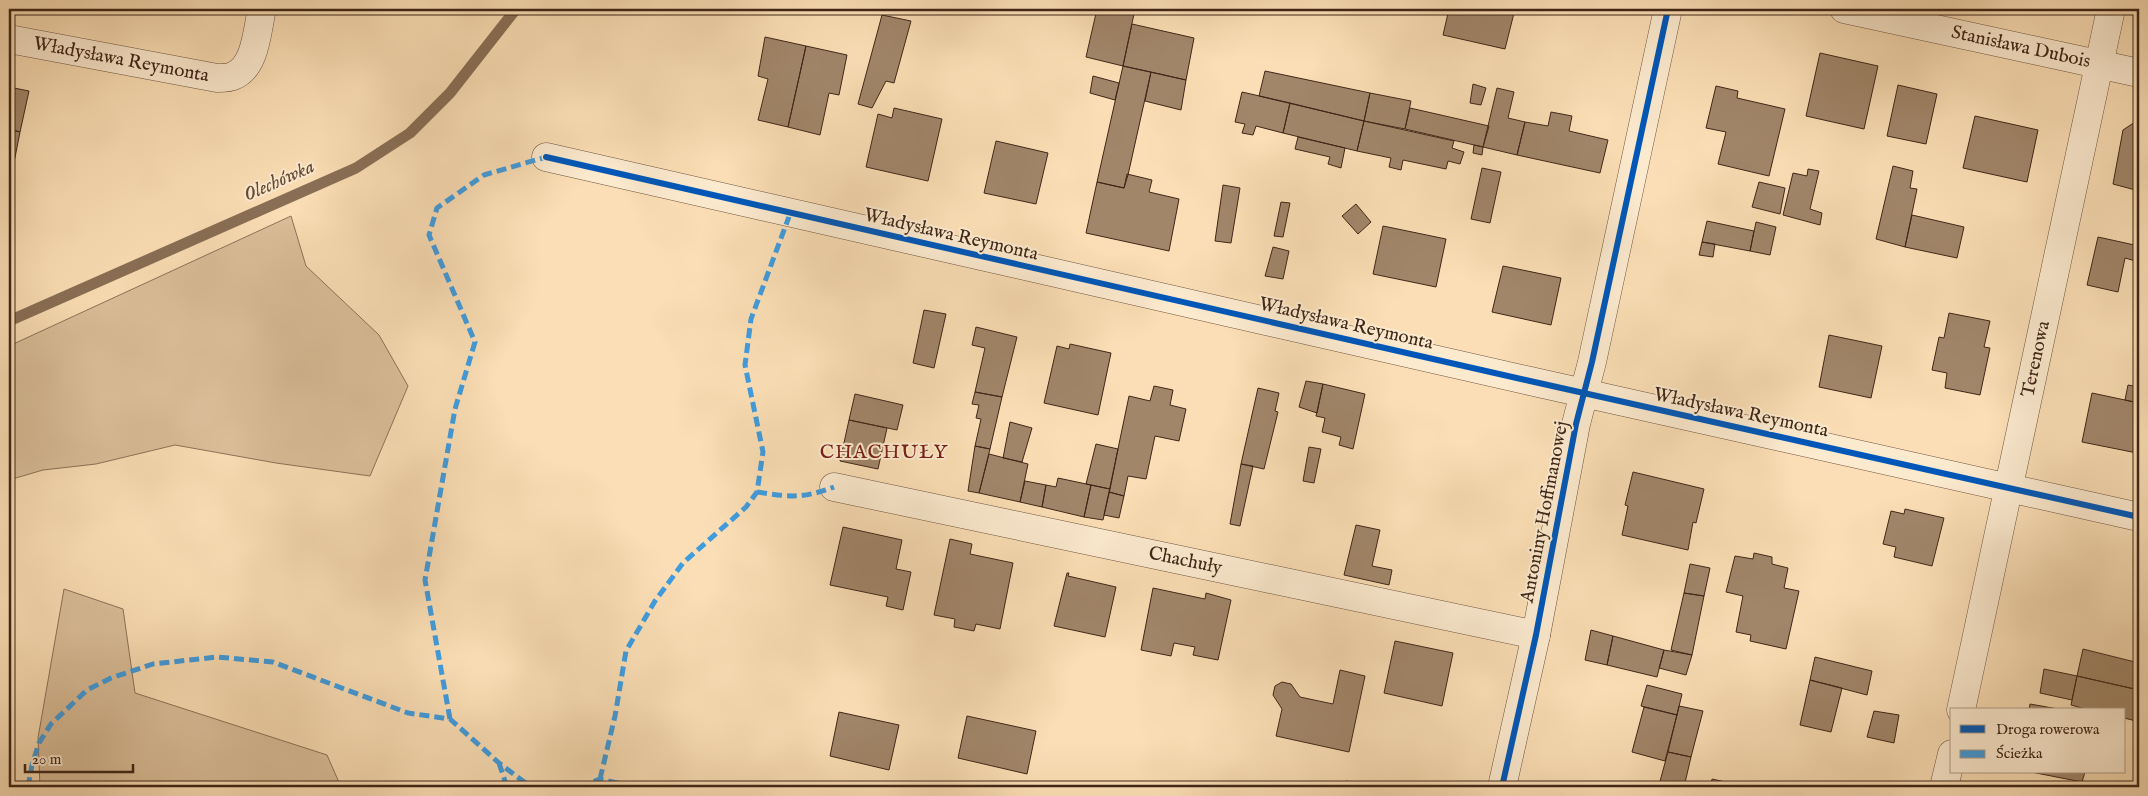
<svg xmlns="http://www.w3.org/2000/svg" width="2148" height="796" font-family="'IM FELL English',serif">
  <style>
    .green { fill: #dbbf9a; stroke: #8d7259 }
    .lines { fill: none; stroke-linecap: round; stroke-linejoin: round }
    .stream { stroke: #896f56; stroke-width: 11 }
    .building { fill: #a1866a; stroke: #3f2618 }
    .minor-casing { stroke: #6e543f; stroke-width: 29 }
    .minor { stroke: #fceacf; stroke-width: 28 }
    .quiet { stroke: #3f9cdf; stroke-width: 5; stroke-dasharray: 10 5; stroke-linecap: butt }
    .cycleway-casing { stroke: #fceacf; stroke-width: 9 }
    .cycleway { stroke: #0057b8; stroke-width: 6 }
    .labels { text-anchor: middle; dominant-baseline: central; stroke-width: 4; stroke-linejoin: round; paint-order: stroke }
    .street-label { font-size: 19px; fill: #3f2618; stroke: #fceacf }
    .water-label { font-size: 20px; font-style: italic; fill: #644a37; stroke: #fceacf }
    .neighbourhood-label { font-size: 20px; letter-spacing: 1px; fill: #7a1f14; stroke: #fceacf }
  </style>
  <rect width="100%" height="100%" fill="#fbdeb5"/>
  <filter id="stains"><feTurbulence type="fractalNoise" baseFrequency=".004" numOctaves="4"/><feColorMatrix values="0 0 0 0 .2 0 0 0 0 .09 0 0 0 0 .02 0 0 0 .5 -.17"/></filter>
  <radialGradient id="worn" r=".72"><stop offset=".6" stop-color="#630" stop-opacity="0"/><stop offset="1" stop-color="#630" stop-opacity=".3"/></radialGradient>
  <path class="green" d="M 291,216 L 306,266 L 379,335 L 408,386 L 370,476 L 276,463 L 175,445 L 96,464 L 43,470 L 9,480 L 9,346 Z
    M 64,589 L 123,609 L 135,693 L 327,755 L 341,787 L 40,787 L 38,738 Z"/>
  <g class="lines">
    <path class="stream" d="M 9,321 L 356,168 L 410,133 L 450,93 L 516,9"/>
  </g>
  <path class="building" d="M 1097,9 L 1135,9 L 1123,66 L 1086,57 Z
    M 1449,9 L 1515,9 L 1505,49 L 1443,35 Z
    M 882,15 L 911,21 L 894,83 L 886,81 L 872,108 L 858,104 Z
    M 1132,24 L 1194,38 L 1186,80 L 1123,66 Z
    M 765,37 L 806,46 L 788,127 L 758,120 L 768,79 L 758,76 Z
    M 806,46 L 847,55 L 839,95 L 829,93 L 820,135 L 788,127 Z
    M 1820,53 L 1878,66 L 1864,129 L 1806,116 Z
    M 1123,66 L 1151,72 L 1128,175 L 1124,188 L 1097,182 Z
    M 1265,71 L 1370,93 L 1364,121 L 1259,96 Z
    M 1151,72 L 1186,80 L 1181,110 L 1145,101 Z
    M 1093,76 L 1119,83 L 1115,100 L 1090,93 Z
    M 1473,84 L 1486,88 L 1481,105 L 1470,103 Z
    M 1898,85 L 1937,94 L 1926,144 L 1887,136 Z
    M 1716,86 L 1738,91 L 1737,98 L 1785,109 L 1769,176 L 1718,164 L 1726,132 L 1706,128 Z
    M 9,87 L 29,91 L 20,132 L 9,129 Z
    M 1497,88 L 1514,92 L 1508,118 L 1525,122 L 1517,155 L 1483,147 Z
    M 1242,92 L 1290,103 L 1283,133 L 1256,126 L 1253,135 L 1242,133 L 1245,124 L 1235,122 Z
    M 1370,93 L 1411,101 L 1405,129 L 1364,121 Z
    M 1290,103 L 1364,121 L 1357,151 L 1283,133 Z
    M 894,108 L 942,119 L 928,181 L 866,167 L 878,114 L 892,118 Z
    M 1410,108 L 1489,126 L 1483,147 L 1405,129 Z
    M 1551,112 L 1572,116 L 1569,131 L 1608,140 L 1600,173 L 1517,155 L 1525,122 L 1548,126 Z
    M 1975,116 L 2038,130 L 2027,182 L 1963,168 Z
    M 1364,121 L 1454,141 L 1452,148 L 1464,152 L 1460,164 L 1448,161 L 1446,169 L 1403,160 L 1401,170 L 1389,167 L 1391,158 L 1357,151 Z
    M 2135,122 L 2139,122 L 2139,191 L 2113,184 L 2123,130 Z
    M 9,129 L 20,132 L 9,188 Z
    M 1298,137 L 1345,148 L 1341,168 L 1328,164 L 1330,157 L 1295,149 Z
    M 996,141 L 1048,153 L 1036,204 L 984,193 Z
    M 1474,145 L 1483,147 L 1482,155 L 1473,153 Z
    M 1893,166 L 1913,171 L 1910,188 L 1917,189 L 1905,247 L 1876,239 Z
    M 1482,168 L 1501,172 L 1490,223 L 1471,219 Z
    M 1808,169 L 1819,171 L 1810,209 L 1822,213 L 1820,225 L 1783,215 L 1793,173 L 1807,176 Z
    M 1127,174 L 1152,180 L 1149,192 L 1179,199 L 1169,251 L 1086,233 L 1097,182 L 1124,188 Z
    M 1759,182 L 1785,188 L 1780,214 L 1752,207 Z
    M 1223,185 L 1240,188 L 1231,243 L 1215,241 Z
    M 1281,202 L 1290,203 L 1283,237 L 1274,236 Z
    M 1356,204 L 1371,222 L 1358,234 L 1342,216 Z
    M 1912,215 L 1964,227 L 1957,258 L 1905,247 Z
    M 1707,221 L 1754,231 L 1750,251 L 1702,242 Z
    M 1756,222 L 1776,227 L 1770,255 L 1750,251 Z
    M 1383,226 L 1446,239 L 1436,287 L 1373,274 Z
    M 2098,237 L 2139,246 L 2139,262 L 2125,258 L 2118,292 L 2087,285 Z
    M 1702,242 L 1715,244 L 1713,257 L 1699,255 Z
    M 1273,247 L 1289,251 L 1283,279 L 1265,276 Z
    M 1503,266 L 1561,278 L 1551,325 L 1492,312 Z
    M 924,310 L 946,314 L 934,368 L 913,363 Z
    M 1949,313 L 1990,321 L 1984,347 L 1990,348 L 1980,395 L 1945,388 L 1947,373 L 1932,370 L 1939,337 L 1944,338 Z
    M 976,327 L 1017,337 L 1002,397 L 975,392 L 985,348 L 972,345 Z
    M 1829,335 L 1882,346 L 1871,398 L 1819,387 Z
    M 1070,344 L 1111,353 L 1098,415 L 1044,403 L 1057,346 L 1069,349 Z
    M 1306,381 L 1323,384 L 1317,413 L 1299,407 Z
    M 1323,384 L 1365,394 L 1353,449 L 1339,445 L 1341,437 L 1322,432 L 1325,418 L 1316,416 Z
    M 2128,385 L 2139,387 L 2139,403 L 2125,400 Z
    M 1154,386 L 1173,390 L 1170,405 L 1186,409 L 1179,441 L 1155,436 L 1146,479 L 1128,476 L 1124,496 L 1109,492 L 1129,396 L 1150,401 Z
    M 1258,388 L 1279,393 L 1275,411 L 1278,412 L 1264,469 L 1241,464 Z
    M 975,392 L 1002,397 L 990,449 L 975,446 L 981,419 L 976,418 L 979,405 L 972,404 Z
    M 2092,393 L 2139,403 L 2139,444 L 2137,453 L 2082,442 Z
    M 855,394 L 903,405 L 897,430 L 849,420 Z
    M 849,420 L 887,428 L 878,469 L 840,461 Z
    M 1010,422 L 1032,428 L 1022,462 L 1003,458 Z
    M 1096,444 L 1118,449 L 1110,489 L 1086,484 Z
    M 975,446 L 990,449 L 979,493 L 968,491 Z
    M 1309,447 L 1321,449 L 1314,483 L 1303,481 Z
    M 989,454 L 1028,464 L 1020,502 L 979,493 Z
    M 1241,464 L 1253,466 L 1240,526 L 1230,524 Z
    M 1633,472 L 1704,489 L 1696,523 L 1693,522 L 1688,550 L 1622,535 L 1628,506 L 1625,505 Z
    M 1058,478 L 1091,485 L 1084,517 L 1042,507 L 1046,485 L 1056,487 Z
    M 1025,481 L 1046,485 L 1042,507 L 1020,502 Z
    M 1091,485 L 1110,489 L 1103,520 L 1084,517 Z
    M 1109,492 L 1124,496 L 1119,518 L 1104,515 Z
    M 1905,509 L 1944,518 L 1932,566 L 1894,557 L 1896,547 L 1883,544 L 1891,511 L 1904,514 Z
    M 1356,525 L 1380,530 L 1372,566 L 1392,570 L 1389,585 L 1344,575 Z
    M 843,527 L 902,540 L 896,569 L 911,572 L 903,610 L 886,606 L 888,597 L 830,585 Z
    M 950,539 L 972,544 L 970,554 L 1013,563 L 1000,629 L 976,624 L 974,631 L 954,627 L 955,619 L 934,615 Z
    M 1754,553 L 1772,557 L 1772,564 L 1788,568 L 1784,588 L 1799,591 L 1786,649 L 1750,641 L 1751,635 L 1736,632 L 1743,596 L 1726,592 L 1735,556 L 1753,559 Z
    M 1690,564 L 1710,568 L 1704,596 L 1684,593 Z
    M 1067,573 L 1069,573 L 1068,576 L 1116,587 L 1105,637 L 1054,626 Z
    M 1153,588 L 1205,599 L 1206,593 L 1231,600 L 1218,660 L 1193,655 L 1195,647 L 1174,643 L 1171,656 L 1141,650 Z
    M 1684,593 L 1704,596 L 1692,655 L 1671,650 Z
    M 1591,630 L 1613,636 L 1607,665 L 1585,660 Z
    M 1613,636 L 1664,650 L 1657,677 L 1607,665 Z
    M 1395,641 L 1453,653 L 1442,706 L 1384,693 Z
    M 2083,649 L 2139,663 L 2139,690 L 2077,676 Z
    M 1664,650 L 1692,655 L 1686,675 L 1659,668 Z
    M 1815,657 L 1872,671 L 1867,695 L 1810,680 Z
    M 2044,669 L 2077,676 L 2072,700 L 2040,693 Z
    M 1340,670 L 1365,676 L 1349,752 L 1276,736 L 1282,709 L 1273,695 L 1275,686 L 1282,682 L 1291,684 L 1300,697 L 1333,704 Z
    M 2077,676 L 2139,690 L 2139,705 L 2136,721 L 2124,718 L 2124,710 L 2089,710 L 2071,705 Z
    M 1810,680 L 1842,688 L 1831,732 L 1800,725 Z
    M 1647,685 L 1682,694 L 1677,715 L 1641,706 Z
    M 2030,704 L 2064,710 L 2029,710 Z
    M 2139,705 L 2139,722 L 2136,721 Z
    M 1679,706 L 1703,711 L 1691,757 L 1668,752 Z
    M 1644,707 L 1677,715 L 1665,761 L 1632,752 Z
    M 1874,711 L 1899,715 L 1894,743 L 1867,737 Z
    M 839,712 L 899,725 L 889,770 L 830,756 Z
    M 967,716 L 1036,731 L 1027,774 L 958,758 Z
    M 1668,752 L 1691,757 L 1684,787 L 1669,787 L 1659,785 Z
    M 2031,772 L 2085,772 L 2082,782 Z
    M 1712,779 L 1748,787 L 1711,787 Z
    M 1346,781 L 1362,785 L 1362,787 L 1344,787 Z"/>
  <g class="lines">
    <defs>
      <g id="minor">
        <path id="s1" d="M 1844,9 L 2139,73"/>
        <path id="s2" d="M 9,39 L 217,78 C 222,78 229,78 233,76 C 256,67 257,30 262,9"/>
        <path d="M 546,157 L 1530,381 L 2139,517"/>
        <path id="s3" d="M 834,487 L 1536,635"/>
        <path id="s4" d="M 1961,710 L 2111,9"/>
        <path d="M 1502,787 L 1536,635 L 1576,424 L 1592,362 L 1668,9"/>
        <path d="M 1944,787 L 1952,754"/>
      </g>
    </defs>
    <use href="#minor" class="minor-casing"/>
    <use href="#minor" class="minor"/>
    <path class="quiet" d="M 757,492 C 790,497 802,499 834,487
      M 450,719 L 425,580 L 455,409 L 475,342 L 429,235 L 437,208 L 484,175 L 546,157
      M 499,763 L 507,787
      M 600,779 L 615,716 L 626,651 L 655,601 L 683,563 L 746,507 L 757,492 L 763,452 L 745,365 L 751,319 L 790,214
      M 28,787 L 32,765 L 39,743 L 51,724 L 87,690 L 111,678 L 153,664 L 217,657 L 273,662 L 408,713 L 450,719 L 499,763 L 528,785 L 538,787
      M 580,787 L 600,779 L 617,783 L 669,787"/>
    <defs>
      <path id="cycleway" d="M 546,157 L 1530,381 L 2139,517
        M 1502,787 L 1536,635 L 1576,424 L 1592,362 L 1668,9"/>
    </defs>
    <use href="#cycleway" class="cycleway-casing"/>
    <use href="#cycleway" class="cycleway"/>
  </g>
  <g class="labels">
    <g class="street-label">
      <text stroke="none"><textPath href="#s1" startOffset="181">Stanisława Dubois</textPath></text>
      <text stroke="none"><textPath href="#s2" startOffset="114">Władysława Reymonta</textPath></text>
      <text transform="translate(951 235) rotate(13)">Władysława Reymonta</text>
      <text transform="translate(1346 324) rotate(13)">Władysława Reymonta</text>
      <text stroke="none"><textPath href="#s4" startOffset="359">Terenowa</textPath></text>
      <text transform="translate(1741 413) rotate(12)">Władysława Reymonta</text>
      <text transform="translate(1545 512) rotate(-79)">Antoniny Hoffmanowej</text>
      <text stroke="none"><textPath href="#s3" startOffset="359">Chachuły</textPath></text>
    </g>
    <g class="water-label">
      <text transform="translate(279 181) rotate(-24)">Olechówka</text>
    </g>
    <g class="neighbourhood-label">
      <text x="884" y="452">CHACHUŁY</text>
    </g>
  </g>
  <rect width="2148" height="796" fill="none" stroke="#fbdeb5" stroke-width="30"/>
  <rect x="10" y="10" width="2128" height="776" fill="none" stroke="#3f2618" stroke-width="2.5"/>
  <rect x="15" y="15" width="2118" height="766" fill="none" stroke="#3f2618"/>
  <rect x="1950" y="708" width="175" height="65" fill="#fceacf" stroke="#b09c86"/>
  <rect x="1960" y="725" width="25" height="8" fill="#0057b8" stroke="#b09c86"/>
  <text x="1996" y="734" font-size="15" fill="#3f2618">Droga rowerowa</text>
  <rect x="1960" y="750" width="25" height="8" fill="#3f9cdf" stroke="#b09c86"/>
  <text x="1996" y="758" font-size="15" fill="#3f2618">Ścieżka</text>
  <path d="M25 764v8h108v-8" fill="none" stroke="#3f2618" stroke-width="2.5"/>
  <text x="32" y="764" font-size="15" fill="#3f2618" stroke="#fceacf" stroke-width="4" paint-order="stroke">20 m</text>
  <rect width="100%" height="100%" filter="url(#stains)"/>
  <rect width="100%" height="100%" fill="url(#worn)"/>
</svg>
